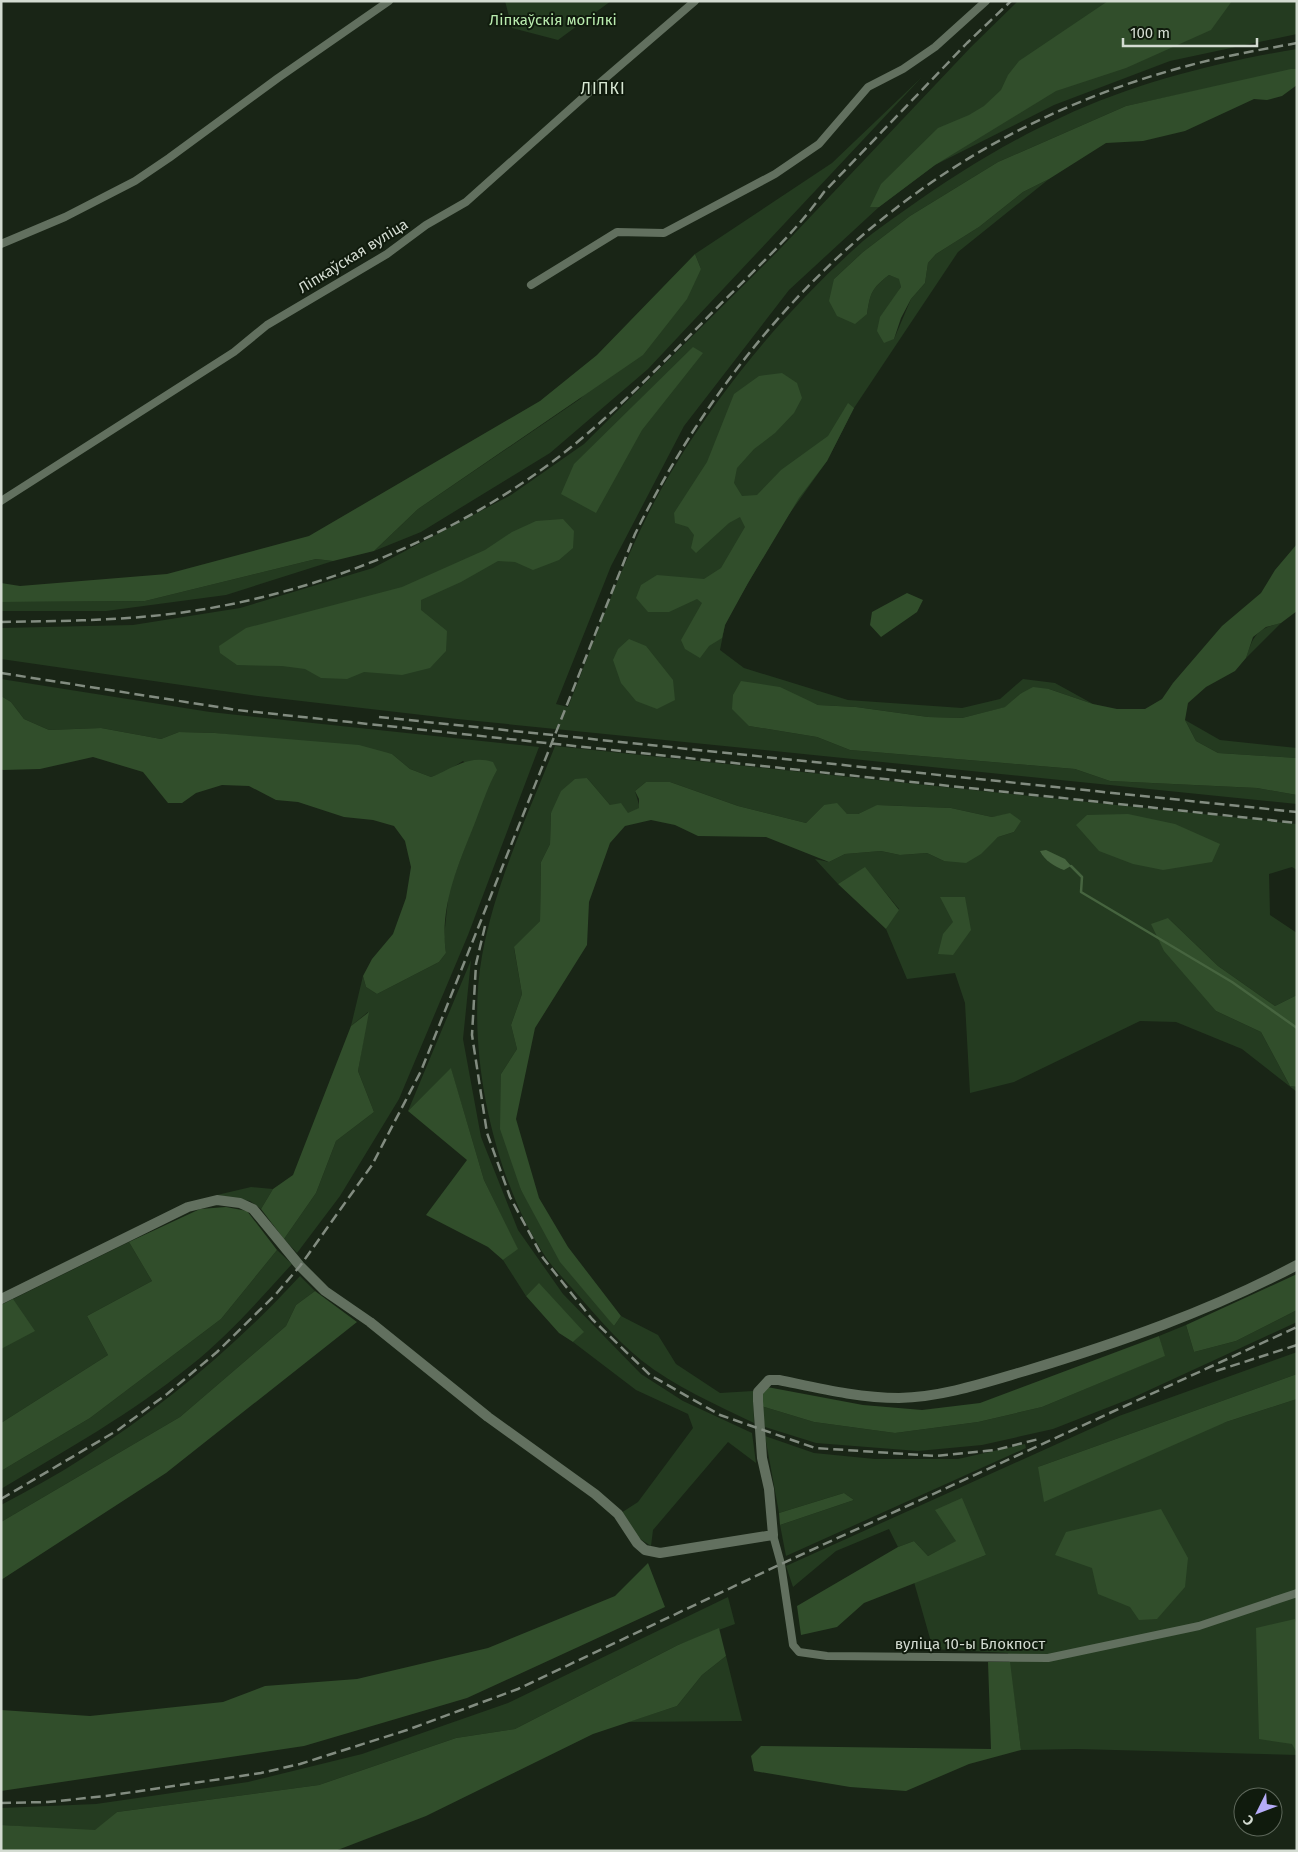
<svg xmlns="http://www.w3.org/2000/svg" width="1298" height="1852" font-family="'Fira Sans',sans-serif">
  <style>
    .green { fill: #243b20 }
    .forest { fill: #314e2b }
    .water { fill: #46643f }
    .lines { fill: none; stroke-linecap: round; stroke-linejoin: round }
    .stream { stroke: #46643f; stroke-width: 2.5 }
    .minor { stroke: #62705f; stroke-width: 8 }
    .tertiary { stroke: #62705f; stroke-width: 10 }
    .rail { stroke: #828c80; stroke-width: 2.5; stroke-dasharray: 10 5; stroke-linecap: butt }
    .labels { text-anchor: middle; dominant-baseline: central; stroke-width: 4; stroke-linejoin: round; paint-order: stroke }
    .park-label { font-size: 15px; fill: #b9ebae; stroke: #101b0d }
    .street-label { font-size: 15px; fill: #d3dbd1; stroke: #101b0d }
    .neighbourhood-label { font-size: 16px; letter-spacing: 1px; fill: #d7e7d3; stroke: #101b0d }
  </style>
  <rect width="100%" height="100%" fill="#192516"/>
  <path class="green" d="M 505,1 L 611,1 L 558,40 L 512,28 Z
    M 1018,1 L 1297,1 L 1297,34 L 1170,61 L 1054,105 L 935,165 L 879,207 L 789,290 L 684,426 L 611,566 L 556,704 L 568,707 C 601,625 629,540 676,464 C 726,382 791,305 863,241 C 876,230 891,220 905,210 C 954,175 1007,142 1062,117 C 1135,83 1218,62 1297,49 L 1297,69 L 1126,106 L 998,162 L 910,216 L 863,252 L 834,279 L 867,314 C 870,293 872,288 889,275 L 900,279 L 901,287 L 892,302 L 894,339 L 911,299 L 925,283 L 928,263 L 936,254 L 979,227 L 1023,192 L 1049,179 L 958,252 L 854,408 L 827,461 L 785,520 L 734,607 L 725,625 L 720,650 L 744,668 L 848,700 L 962,708 L 1000,699 L 1023,679 L 1055,683 L 1093,704 L 1049,689 L 1020,694 L 1006,707 L 962,718 L 928,717 L 856,707 L 818,705 L 801,698 L 749,726 L 817,737 L 850,750 L 1075,769 L 1110,781 L 1257,788 L 1297,795 L 1297,804 L 457,719 L 258,696 L 1,659 L 1,628 L 133,625 L 240,608 L 373,568 L 511,495 L 584,444 L 778,251 L 971,47 Z
    M 922,77 L 648,369 L 550,453 L 421,532 L 374,551 L 418,509 L 580,399 L 701,269 L 695,254 L 832,163 Z
    M 316,559 L 333,561 L 226,595 L 106,611 L 1,611 L 1,602 L 145,601 Z
    M 1281,623 L 1246,658 C 1254,634 1257,629 1281,623 Z
    M 1,679 L 210,712 L 539,747 L 468,935 L 399,1099 L 340,1196 L 297,1253 L 284,1239 L 316,1193 L 336,1141 L 374,1112 L 358,1071 L 368,1012 L 351,1026 L 363,976 L 366,987 L 377,994 L 439,962 L 446,953 L 444,937 L 449,890 L 488,785 L 463,761 L 447,771 L 431,777 L 410,769 L 392,754 L 215,733 L 179,732 L 161,739 L 101,728 L 49,730 L 24,719 L 11,702 L 1,696 Z
    M 1185,720 L 1220,740 L 1297,748 L 1297,758 L 1218,753 L 1196,741 Z
    M 555,746 L 1297,824 L 1297,870 L 1292,867 L 1269,874 L 1270,915 L 1297,933 L 1297,995 L 1275,1006 L 1218,966 L 1168,918 L 1216,1011 L 1261,1032 L 1290,1086 L 1297,1087 L 1297,1092 L 1242,1049 L 1176,1022 L 1140,1021 L 1014,1082 L 970,1093 L 965,1003 L 955,973 L 907,979 L 886,929 L 899,909 L 865,868 L 838,884 L 815,859 L 829,862 L 845,854 L 881,851 L 900,855 L 927,853 L 944,861 L 990,844 L 998,837 L 1014,832 L 1020,821 L 1010,814 L 992,817 L 951,808 L 878,805 L 858,814 L 847,814 L 824,805 L 806,823 L 738,806 L 670,782 L 646,782 L 635,791 L 640,808 L 628,814 L 610,805 L 587,778 L 551,813 L 550,844 L 541,862 L 540,921 L 514,948 L 522,994 L 511,1025 L 517,1049 L 501,1074 L 521,1190 L 614,1326 L 621,1316 L 658,1335 L 676,1364 L 720,1393 L 753,1391 L 754,1423 C 715,1404 675,1387 641,1360 C 615,1339 593,1312 571,1287 C 563,1278 554,1269 547,1259 C 494,1181 465,1049 482,956 C 495,883 528,815 555,746 Z
    M 471,960 L 463,1039 L 481,1137 L 518,1230 L 563,1294 L 641,1374 L 683,1401 L 752,1433 L 756,1463 L 728,1442 L 653,1530 L 651,1546 L 634,1535 L 621,1513 L 638,1502 L 693,1428 L 688,1414 L 636,1390 L 573,1342 L 583,1332 L 539,1284 L 526,1296 L 503,1260 L 517,1248 L 484,1180 L 451,1069 L 408,1111 Z
    M 251,1187 L 273,1189 L 261,1209 L 250,1201 L 217,1195 Z
    M 129,1242 L 152,1281 L 87,1316 L 108,1355 L 1,1423 L 1,1305 Z
    M 277,1250 L 292,1264 C 260,1299 228,1336 190,1366 C 131,1414 66,1450 1,1489 L 1,1471 L 90,1418 L 221,1319 Z
    M 300,1276 L 315,1291 L 296,1305 L 286,1326 L 180,1417 L 1,1522 L 1,1505 C 29,1490 57,1475 83,1458 C 164,1406 236,1346 300,1276 Z
    M 1297,1310 L 1297,1322 L 1132,1398 L 1053,1429 L 982,1445 L 918,1451 L 816,1443 L 765,1427 L 761,1406 L 814,1422 L 895,1433 L 978,1422 L 1042,1407 L 1164,1356 L 1159,1336 L 1186,1325 L 1194,1352 L 1236,1341 Z
    M 1297,1352 L 1297,1374 L 1038,1467 L 1226,1422 L 1297,1399 L 1297,1755 L 1077,1749 L 1021,1750 L 1008,1653 L 933,1649 L 914,1582 L 986,1555 L 957,1541 L 928,1556 L 914,1541 L 898,1547 L 889,1529 L 836,1551 L 793,1587 L 786,1566 L 1119,1416 Z
    M 765,1436 L 814,1453 L 875,1459 L 958,1459 L 1025,1444 L 1026,1448 L 786,1556 L 780,1525 L 854,1500 L 844,1493 L 779,1513 Z
    M 728,1597 L 735,1624 L 678,1645 L 515,1729 L 456,1738 L 319,1785 L 117,1812 L 95,1831 L 1,1825 L 1,1808 L 96,1804 L 248,1782 L 362,1754 L 508,1703 Z
    M 726,1656 L 742,1721 L 628,1722 L 677,1706 L 702,1675 Z"/>
  <path class="forest" d="M 1108,1 L 1232,1 L 1211,30 L 1126,68 L 1056,91 L 935,165 L 879,207 L 870,207 L 881,184 L 938,128 L 969,115 L 984,106 L 1001,90 L 1008,75 L 1019,61 Z
    M 1291,69 L 1297,69 L 1297,85 L 1282,96 L 1267,100 L 1254,99 L 1185,131 L 1143,141 L 1106,143 L 1049,179 L 1023,192 L 979,227 L 936,254 L 928,263 L 925,283 L 911,299 L 901,318 L 894,339 L 884,343 L 877,331 L 880,317 L 901,287 L 899,279 L 889,275 C 872,288 870,293 867,314 L 855,324 L 837,316 L 829,301 L 834,279 L 863,252 L 910,216 L 998,162 L 1126,106 Z
    M 695,254 L 701,269 L 687,299 L 643,355 L 418,509 L 374,551 L 333,561 L 316,559 L 145,601 L 1,602 L 1,583 L 20,586 L 167,574 L 309,536 L 540,401 L 597,355 Z
    M 693,347 L 703,353 L 642,430 L 596,513 L 561,494 L 574,464 Z
    M 782,373 L 797,383 L 802,398 L 794,413 L 775,433 L 754,449 L 737,468 L 734,483 L 742,496 L 757,495 L 781,470 L 828,436 L 848,403 L 854,408 L 827,461 L 799,498 L 748,583 L 725,625 L 722,638 L 709,646 L 700,658 L 685,649 L 681,640 L 702,603 L 697,599 L 669,612 L 648,612 L 636,598 L 641,585 L 657,575 L 704,579 L 721,568 L 745,527 L 740,517 L 729,523 L 696,553 L 691,548 L 694,535 L 688,527 L 675,523 L 674,513 L 707,462 L 734,394 L 759,376 Z
    M 563,519 L 574,531 L 573,548 L 559,560 L 533,570 L 515,562 L 498,561 L 461,582 L 421,600 L 421,610 L 447,631 L 446,651 L 430,668 L 402,675 L 364,672 L 347,679 L 321,678 L 305,669 L 282,666 L 237,665 L 220,653 L 219,646 L 246,628 L 402,587 L 485,550 L 512,532 L 536,521 Z
    M 1297,544 L 1297,611 L 1281,623 L 1266,627 L 1253,637 L 1246,658 L 1235,671 L 1206,687 L 1188,703 L 1185,720 L 1196,741 L 1218,753 L 1297,758 L 1297,795 L 1257,788 L 1110,781 L 1075,769 L 850,750 L 817,737 L 749,726 L 732,709 L 733,695 L 741,681 L 780,687 L 818,705 L 856,707 L 928,717 L 962,718 L 1005,707 L 1020,694 L 1033,687 L 1049,689 L 1093,704 L 1117,709 L 1145,709 L 1162,699 L 1173,683 L 1222,626 L 1261,593 L 1275,570 Z
    M 907,593 L 923,600 L 917,612 L 881,637 L 870,625 L 872,612 Z
    M 629,639 L 646,646 L 673,680 L 675,700 L 657,709 L 636,701 L 621,683 L 613,660 L 618,649 Z
    M 1,696 L 11,702 L 24,719 L 49,730 L 101,728 L 161,739 L 179,732 L 215,733 L 359,745 L 392,754 L 410,769 L 431,777 C 452,769 469,754 493,762 L 497,770 C 488,786 483,802 476,820 C 459,864 439,905 446,953 L 439,962 L 377,994 L 366,987 L 363,976 L 372,959 L 393,934 L 406,898 L 411,867 L 405,841 L 394,826 L 373,820 L 344,817 L 298,802 L 276,800 L 249,786 L 222,785 L 196,793 L 182,803 L 168,803 L 143,772 L 93,757 L 40,769 L 3,770 L 1,769 Z
    M 587,778 L 610,805 L 621,803 L 628,813 L 639,808 L 639,799 L 635,791 L 646,782 L 670,782 L 738,806 L 806,823 L 824,805 L 837,803 L 847,814 L 858,814 L 877,805 L 951,808 L 992,817 L 1010,813 L 1021,821 L 1014,832 L 998,837 L 981,854 L 966,863 L 944,861 L 927,853 L 900,855 L 881,851 L 845,854 L 829,862 L 766,837 L 698,836 L 675,825 L 651,820 L 625,826 L 610,843 L 589,902 L 587,945 L 535,1028 L 516,1119 L 539,1198 L 568,1247 L 621,1316 L 614,1326 L 560,1262 L 521,1190 L 500,1129 L 501,1074 L 517,1049 L 511,1025 L 522,994 L 514,947 L 540,921 L 541,862 L 550,844 L 551,813 L 561,791 L 575,779 Z
    M 1128,814 L 1175,824 L 1220,844 L 1212,862 L 1163,870 L 1133,864 L 1099,851 L 1076,825 L 1087,815 Z
    M 865,867 L 899,910 L 886,929 L 838,884 Z
    M 940,897 L 965,897 L 971,930 L 953,955 L 938,954 L 943,934 L 953,922 Z
    M 1168,918 L 1218,966 L 1275,1006 L 1297,995 L 1297,1087 L 1290,1086 L 1261,1032 L 1216,1011 L 1164,951 L 1151,924 Z
    M 369,1012 L 358,1071 L 374,1112 L 336,1141 L 316,1193 L 284,1239 L 261,1209 L 273,1189 L 293,1175 L 351,1026 Z
    M 451,1068 L 484,1180 L 518,1249 L 503,1260 L 488,1247 L 426,1215 L 467,1160 L 408,1111 Z
    M 226,1207 L 247,1211 L 277,1250 L 221,1319 L 90,1418 L 1,1471 L 1,1423 L 108,1355 L 87,1316 L 152,1281 L 129,1242 L 200,1209 Z
    M 1297,1274 L 1297,1310 L 1236,1341 L 1194,1352 L 1186,1325 Z
    M 539,1283 L 584,1332 L 573,1342 L 559,1333 L 526,1296 Z
    M 315,1291 L 357,1322 L 166,1473 L 1,1580 L 1,1522 L 180,1417 L 286,1326 L 296,1305 Z
    M 13,1299 L 35,1331 L 1,1349 L 1,1305 Z
    M 1159,1336 L 1165,1356 L 1042,1407 L 978,1422 L 895,1433 L 814,1422 L 761,1406 L 760,1396 L 767,1387 L 863,1405 L 922,1410 L 980,1403 Z
    M 1297,1374 L 1297,1399 L 1226,1422 L 1044,1502 L 1038,1467 Z
    M 844,1493 L 854,1500 L 780,1525 L 779,1513 Z
    M 962,1498 L 986,1555 L 864,1603 L 837,1627 L 801,1635 L 797,1606 L 898,1547 L 914,1541 L 928,1556 L 956,1541 L 935,1510 Z
    M 1161,1509 L 1188,1558 L 1185,1587 L 1157,1619 L 1139,1620 L 1130,1607 L 1098,1594 L 1092,1568 L 1055,1555 L 1066,1532 Z
    M 648,1563 L 665,1607 L 467,1698 L 304,1746 L 1,1791 L 1,1710 L 90,1716 L 223,1702 L 265,1686 L 357,1679 L 488,1648 L 615,1596 Z
    M 1295,1619 L 1297,1626 L 1297,1753 L 1292,1744 L 1259,1739 L 1256,1628 Z
    M 719,1628 L 726,1656 L 702,1675 L 677,1706 L 593,1734 L 426,1816 L 335,1851 L 1,1851 L 1,1825 L 95,1830 L 117,1812 L 319,1785 L 456,1738 L 515,1729 L 678,1645 Z
    M 988,1662 L 1010,1662 L 1021,1750 L 969,1764 L 906,1791 L 850,1787 L 754,1771 L 751,1756 L 761,1746 L 991,1749 Z"/>
  <path class="water" d="M 1046,850 L 1065,859 L 1071,866 L 1064,870 C 1055,867 1044,860 1040,851 Z"/>
  <g class="lines">
    <path class="stream" d="M 1071,866 L 1082,877 L 1081,892 L 1232,982 L 1297,1028"/>
    <path class="minor" d="M 1,244 L 65,217 L 135,181 L 169,158 L 278,78 L 389,1
      M 531,285 L 617,232 L 664,233 L 775,174 L 819,144 L 868,87 L 903,69 L 935,47 L 986,1
      M 1,501 L 234,352 L 267,325 L 387,254 L 426,225 L 466,202 L 587,94 L 695,1
      M 773,1535 L 781,1564 L 793,1645 L 799,1652 L 827,1656 L 1048,1658 L 1199,1626 L 1297,1593"/>
    <path class="tertiary" d="M 1,1299 L 188,1207 L 217,1200 L 240,1203 L 253,1209 L 300,1266 L 325,1291 L 370,1322 L 488,1417 L 595,1494 L 618,1514 L 637,1543 L 645,1550 L 660,1553 L 773,1535 L 769,1489 L 762,1458 L 758,1401 L 758,1392 L 769,1380 L 779,1380 C 818,1388 858,1398 899,1398 C 942,1397 984,1383 1025,1371 C 1118,1343 1210,1311 1297,1265"/>
    <path class="rail" d="M 1,622 C 51,621 102,621 152,616 C 301,602 459,539 575,444 C 620,407 661,365 702,323 C 742,281 791,239 824,192 L 967,43 L 1011,1
      M 1,673 L 237,710 L 1297,823
      M 379,717 L 1297,812
      M 485,926 L 476,964 L 472,1035 L 487,1133 L 510,1197 L 543,1258 L 592,1319 L 650,1375 L 720,1415 L 815,1448 L 936,1456 L 995,1450 L 1039,1439
      M 1216,1371 L 1297,1345
      M 1,1499 L 118,1430 L 167,1394 L 217,1352 L 276,1294 L 300,1266 L 372,1165 L 421,1071 L 635,534 C 750,302 934,133 1187,66 C 1223,56 1260,50 1297,43
      M 1,1803 L 48,1802 L 106,1796 L 261,1773 L 300,1764 L 407,1730 L 518,1689 L 781,1564 L 1297,1327"/>
  </g>
  <g class="labels">
    <g class="park-label">
      <text x="553" y="20">Ліпкаўскія могілкі</text>
    </g>
    <g class="street-label">
      <text transform="translate(353 256) rotate(-32)">Ліпкаўская вуліца</text>
      <text x="970" y="1644">вуліца 10-ы Блокпост</text>
    </g>
    <g class="neighbourhood-label">
      <text x="603" y="88">ЛІПКІ</text>
    </g>
  </g>
  <rect width="1298" height="1852" fill="none" stroke="#d3dbd1" stroke-width="5"/>
  <g transform="translate(1258 1812) rotate(228)"><circle r="24" fill="#101b0d" stroke="#5e685b"/>
  <path d="M0-4L9 19L0 12L-9 19Z" fill="#b6acf8"/>
  <text y="-8" font-size="14" font-weight="bold" text-anchor="middle" fill="#d3dbd1">С</text>
  </g>
  <path d="M1123 38v8h134v-8" fill="none" stroke="#d3dbd1" stroke-width="2.5"/>
  <text x="1130" y="38" font-size="15" fill="#d3dbd1" stroke="#101b0d" stroke-width="4" paint-order="stroke">100 m</text>
</svg>
